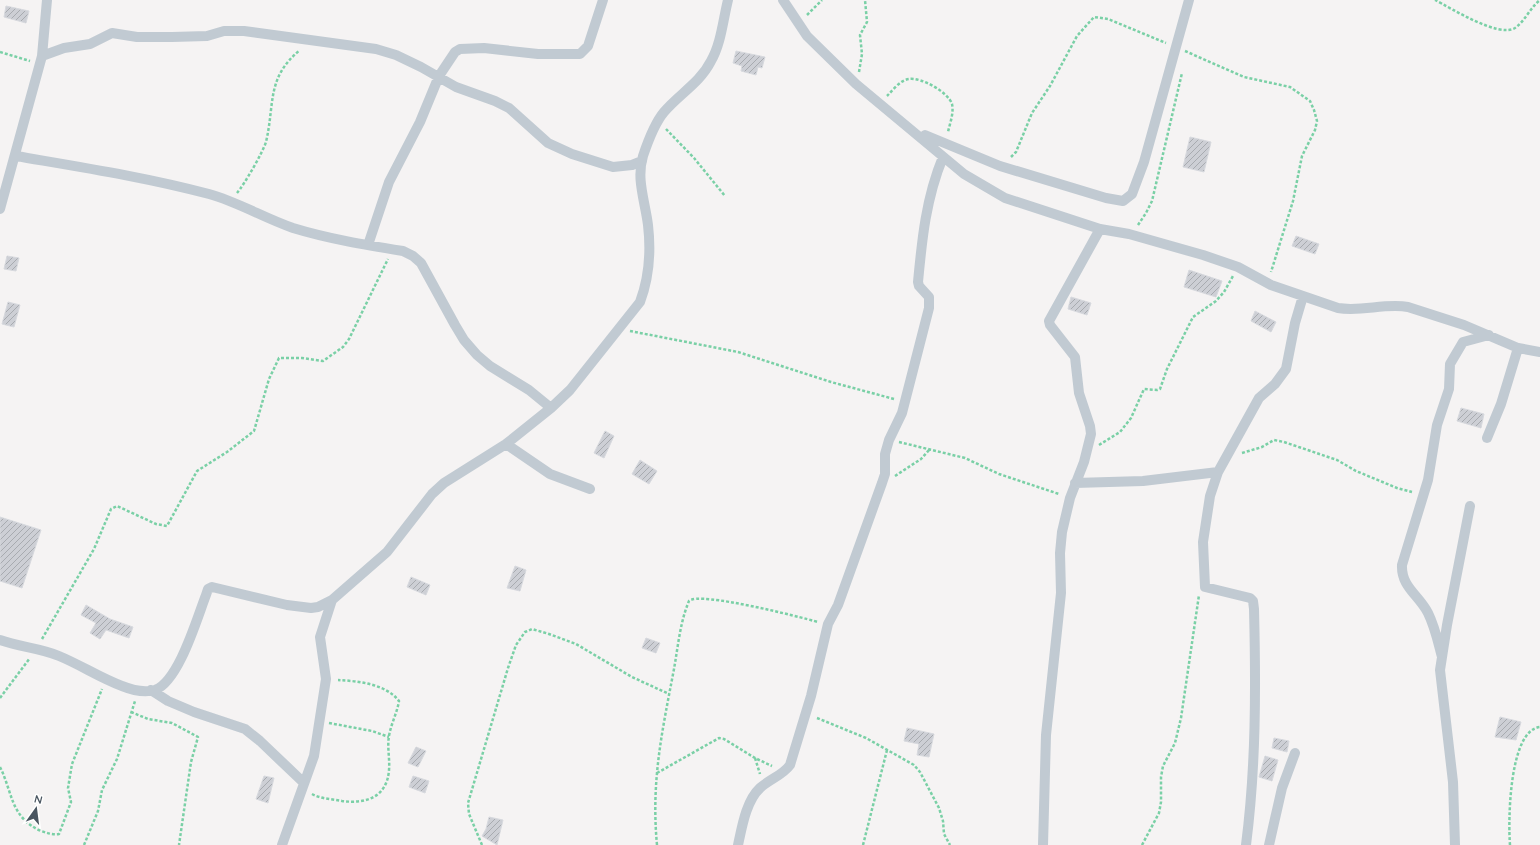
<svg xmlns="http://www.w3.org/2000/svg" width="1540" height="845" font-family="Quicksand,sans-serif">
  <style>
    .building { fill: url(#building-hatch); stroke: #d7d9de }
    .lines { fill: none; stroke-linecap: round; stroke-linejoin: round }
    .path { stroke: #7ad0a6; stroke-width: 2.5; stroke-dasharray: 3 2; stroke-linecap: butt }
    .minor { stroke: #c1cad2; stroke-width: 10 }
  </style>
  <defs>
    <pattern id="building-hatch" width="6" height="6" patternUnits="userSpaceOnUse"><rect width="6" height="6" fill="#cdcfd5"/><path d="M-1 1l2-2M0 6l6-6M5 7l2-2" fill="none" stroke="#a8abb0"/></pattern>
  </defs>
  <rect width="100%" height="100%" fill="#f5f3f3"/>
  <path class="building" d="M 6,6 L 29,11 L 26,23 L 4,17 Z
    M 736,51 L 765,57 L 762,68 L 758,67 L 756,75 L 741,71 L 742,66 L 733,63 Z
    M 1190,137 L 1211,142 L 1204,172 L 1183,167 Z
    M 1296,236 L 1319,244 L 1315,254 L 1292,246 Z
    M 7,256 L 19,258 L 16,271 L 4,269 Z
    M 1189,270 L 1222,281 L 1216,297 L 1184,287 Z
    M 1071,297 L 1091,303 L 1087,315 L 1068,309 Z
    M 8,302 L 20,305 L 14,327 L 2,324 Z
    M 1255,311 L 1276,322 L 1271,332 L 1251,321 Z
    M 1461,408 L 1484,414 L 1481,428 L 1457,421 Z
    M 605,431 L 614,436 L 604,458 L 594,453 Z
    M 640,460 L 657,471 L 649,484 L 632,474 Z
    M 0,517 L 41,530 L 22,588 L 0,581 Z
    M 515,566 L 526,570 L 520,591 L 507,588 Z
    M 411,577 L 430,585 L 426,595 L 407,587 Z
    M 86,605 L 110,619 L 133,627 L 129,638 L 106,630 L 100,639 L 90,633 L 96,623 L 81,615 Z
    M 646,638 L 660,643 L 656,653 L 642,648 Z
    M 1500,717 L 1521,722 L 1516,740 L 1495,737 Z
    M 907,728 L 934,734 L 929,757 L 917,755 L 919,744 L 904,741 Z
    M 1274,738 L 1289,741 L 1287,752 L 1272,748 Z
    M 416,747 L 426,751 L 418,767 L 408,763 Z
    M 1265,756 L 1278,760 L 1272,781 L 1259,777 Z
    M 264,776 L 274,778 L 268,803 L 256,799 Z
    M 413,776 L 429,781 L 425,793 L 409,787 Z
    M 489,817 L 503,820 L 497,845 L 482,836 L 486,829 Z"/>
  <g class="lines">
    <path class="path" d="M 1435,0 C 1451,8 1498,38 1515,28 C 1525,21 1530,8 1540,0
      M 807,15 L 822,0
      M 1185,51 L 1244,77 L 1290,87 L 1310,101 L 1314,110 L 1317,121 L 1315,130 L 1302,156 L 1293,201 L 1271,272
      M 0,52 L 30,61
      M 859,72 L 862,54 L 860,35 L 867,22 L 865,0
      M 887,96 C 893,90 900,80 909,79 C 921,77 948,92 952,104 C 954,113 950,123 948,132
      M 666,129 L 694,158 L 725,196
      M 1011,157 L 1016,152 L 1032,113 L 1050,86 L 1077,36 L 1094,17 L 1108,19 L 1166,43
      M 237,193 C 244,185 263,152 266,142 C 275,104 266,78 300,50
      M 1138,225 L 1146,213 L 1152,201 L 1182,73
      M 630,331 L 738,352 L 831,382 L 894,399
      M 899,442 L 965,458 L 999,474 L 1059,494
      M 1099,445 L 1120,432 L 1131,418 L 1144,389 L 1157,390 L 1160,389 L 1167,369 L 1193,317 L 1216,301 L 1224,292 L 1233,276
      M 1242,453 L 1262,447 L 1274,440 L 1284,442 L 1337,460 L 1356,471 L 1397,488 L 1412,492
      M 895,476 L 921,459 L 929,450
      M 42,639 L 94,549 L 111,509 L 117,506 L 156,524 L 167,526 L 197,471 L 227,452 L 254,431 L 269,379 L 279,358 L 302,358 L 323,361 L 343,347 L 349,339 L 388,259
      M 0,698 L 30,658
      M 131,712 L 148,719 L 172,723 L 198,737 L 191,762 L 179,845
      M 817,718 L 866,738 L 914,765 L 920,772 L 939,808 L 943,821 L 944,834 L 950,845
      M 329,723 L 372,731 L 389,737
      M 755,758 L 760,774
      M 0,767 C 13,793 10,817 41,831 C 47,833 53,835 59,834 L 71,802 L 68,788 L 72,764 L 102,689
      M 657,773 L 719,738 L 724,739 L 755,758 L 772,766
      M 312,794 C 321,799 332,799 342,801 C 365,804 387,798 389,770 C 390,759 387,747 389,736 C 391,724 397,713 399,701 C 386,684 358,681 338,680
      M 84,845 L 98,811 L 102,790 L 117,759 L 135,701
      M 482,845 L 469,814 L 468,803 L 508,668 L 516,645 L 525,632 L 532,629 L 549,634 L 576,644 L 632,677 L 669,694
      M 657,845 C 651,781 662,732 674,669 C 678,647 680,622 689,601 C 699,591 800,617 818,622
      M 863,845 L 887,750
      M 1142,845 L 1159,813 L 1161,802 L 1161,777 L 1163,766 L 1175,743 L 1181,718 L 1199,595
      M 1510,845 C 1508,821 1509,730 1540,727"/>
    <path class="minor" d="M 783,0 L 807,36 L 856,84 L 964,174 L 1005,198 L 1100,229 L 1129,234 L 1203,255 L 1238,267 L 1271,285 L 1338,308 C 1361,312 1385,303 1408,307 L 1464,325 L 1518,348 L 1540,352
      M 42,56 L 64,48 L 90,44 L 112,33 L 137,37 L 172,37 L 207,36 L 224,31 L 244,31 L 376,49 L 396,55 L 421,67 L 456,87 L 495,101 L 509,108 L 548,143 L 572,154 L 613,167 L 632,165 L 642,161
      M 925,135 L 1000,166 L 1106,198 L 1123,201 L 1132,194 L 1144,162 L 1189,0
      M 16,156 C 80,167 145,177 209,194 C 238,202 264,218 293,228 C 329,239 366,245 403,251 L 413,256 L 421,263 L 455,325 L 464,340 L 477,355 L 490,366 L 529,390 L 551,408
      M 0,209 L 42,56 L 47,0
      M 368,245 L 389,182 L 420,122 L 439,76 L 455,52 L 460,49 L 484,48 L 538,54 L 580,54 L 588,46 L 603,0
      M 1487,438 L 1501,404 L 1518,348
      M 506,444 L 550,474 L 590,489
      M 1075,483 L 1143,481 L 1218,472
      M 0,640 C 19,647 40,648 59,656 C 81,665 100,678 122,686 C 132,690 144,693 155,690 C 179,681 197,618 206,595 L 208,589 L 212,587 L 287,605 L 311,608 L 318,607 L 332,600 L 387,552 L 432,494 L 444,483 L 506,444 L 551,408 L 570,390 L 640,302 C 649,278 651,251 648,225 C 645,201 636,179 643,156 C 648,141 654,124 664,112 C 679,94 700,83 711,61 C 721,44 723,20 728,0
      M 1442,657 C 1438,642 1435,627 1428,613 C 1419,595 1401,587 1402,565 L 1428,480 L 1437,425 L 1449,389 L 1450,364 L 1463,342 L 1489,335
      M 151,690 L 168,701 L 194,712 L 245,729 L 260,741 L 304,783
      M 282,845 L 314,756 L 326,679 L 320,637 L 332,600
      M 738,845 C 742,827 746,801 760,788 C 770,779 783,775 790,765 L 811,696 L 828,624 L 838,605 L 882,483 L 885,474 L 885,454 L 889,440 L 902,413 L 929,308 L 929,297 L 919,286 L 918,282 C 922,239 926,198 943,157
      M 1043,845 L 1046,735 L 1061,593 L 1060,553 L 1062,532 L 1070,498 L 1084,462 L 1091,434 L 1090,426 L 1079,393 L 1075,357 L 1050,325 L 1049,321 L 1100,229
      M 1246,845 C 1256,767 1256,688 1254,609 L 1253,601 L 1250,598 L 1205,587 L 1203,542 L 1210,496 L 1218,472 L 1259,398 L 1275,384 L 1286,369 L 1295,323 L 1303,296
      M 1269,845 L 1282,788 L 1295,753
      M 1455,845 L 1453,782 L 1440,670 L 1447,625 L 1470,506"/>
  </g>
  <g transform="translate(36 809) rotate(14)" stroke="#ffffff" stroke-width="3" paint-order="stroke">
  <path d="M0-3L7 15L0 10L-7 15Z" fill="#4a5661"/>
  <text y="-6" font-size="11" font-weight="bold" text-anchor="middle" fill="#4a5661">N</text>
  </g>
</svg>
